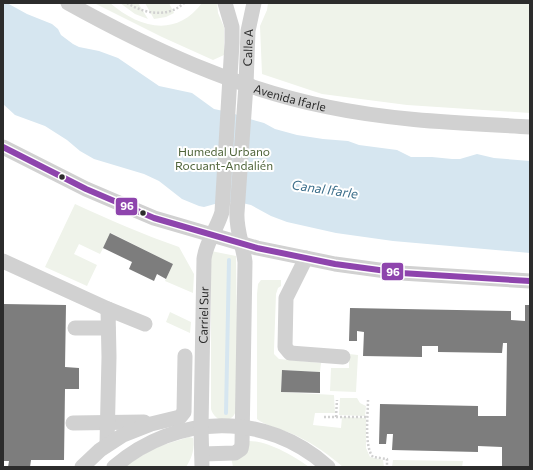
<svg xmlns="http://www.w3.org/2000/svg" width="533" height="470" font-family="Commissioner,sans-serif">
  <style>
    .green { fill: #eff3ea }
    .water { fill: #d6e6f0 }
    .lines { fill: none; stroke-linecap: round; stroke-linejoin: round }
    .stream { stroke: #d6e6f0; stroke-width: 4 }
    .building { fill: #7d7d7d }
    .path { stroke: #d1d1d1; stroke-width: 2.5; stroke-dasharray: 2 2; stroke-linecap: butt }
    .minor { stroke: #d1d1d1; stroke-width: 15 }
    .bus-1-casing { stroke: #fff; stroke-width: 9 }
    .bus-1 { stroke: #8e44ad; stroke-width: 6 }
    .bus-dot { fill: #2c2c2c; stroke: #fff; stroke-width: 1.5 }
    .labels { text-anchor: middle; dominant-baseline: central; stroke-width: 4; stroke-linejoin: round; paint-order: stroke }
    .street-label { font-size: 12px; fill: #2c2c2c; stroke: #fff }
    .park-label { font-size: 12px; fill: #50653b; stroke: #fff }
    .water-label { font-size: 13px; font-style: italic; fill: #3d6f8b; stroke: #fff }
    .line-badge { stroke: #fff; stroke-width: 1.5 }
    .badge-label { font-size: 11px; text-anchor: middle; font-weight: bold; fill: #fff }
  </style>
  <rect width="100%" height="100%" fill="#fff"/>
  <path class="green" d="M 94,3 L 110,3 C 139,28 176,38 202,3 L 217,3 L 218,13 L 224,27 L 224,55 L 213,60 L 162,37 Z
    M 120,3 L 138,3 L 148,19 L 135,14 Z
    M 145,3 L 169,3 L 174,13 L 166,17 L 154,19 Z
    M 268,3 L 530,3 L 530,113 L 407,105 L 322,94 L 262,74 L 260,26 L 267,10 Z
    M 75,204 C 110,220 144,235 179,247 L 194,274 L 193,293 L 165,281 L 173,264 L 111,233 L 100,254 L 79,244 L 74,254 L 97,265 L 87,286 L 45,267 Z
    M 211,251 L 236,256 L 238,401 C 237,407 236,415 231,418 C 223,425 213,417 211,409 Z
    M 261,280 L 281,280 L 281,286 L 278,288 L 276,294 L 274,350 L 274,354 L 279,359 L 321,363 L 320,372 L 282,370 L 281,392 L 334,395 L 335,413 L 315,413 L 313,425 L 341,428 L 342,417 L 366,418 L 366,448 L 370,457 L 383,460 L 384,467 L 343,467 C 329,455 314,444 297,436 C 287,431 263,425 257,419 L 257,294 L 258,284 Z
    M 170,312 L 191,322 L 190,333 L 166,322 Z
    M 349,354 L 358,355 L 356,392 L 330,391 L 331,368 L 349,368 Z
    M 340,398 L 357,398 L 360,403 L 366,406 L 365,416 L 339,415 Z
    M 189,437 L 193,438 C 195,448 192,458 186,467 L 124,467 L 151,450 L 163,445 Z
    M 249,441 C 268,441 294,456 309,467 L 233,467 L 231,457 Z
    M 393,460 L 463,461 L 462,467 L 392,467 Z"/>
  <path class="water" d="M 3,3 L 7,3 L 27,14 L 52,24 L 58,29 L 61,35 L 73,44 L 79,47 L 99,51 L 118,58 L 159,86 L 192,93 L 214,109 L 233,113 L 239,116 L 264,123 L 275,129 L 297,135 L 323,139 L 348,141 L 359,145 L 397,150 L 411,157 L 432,157 L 452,159 L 460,159 L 477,154 L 494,158 L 530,161 L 530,253 L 393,241 L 336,233 L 287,222 L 271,216 L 251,205 L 242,203 L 222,202 L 204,207 L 199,206 L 182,199 L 159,181 L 144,174 L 94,159 L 80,151 L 67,140 L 45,126 L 15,115 L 3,104 Z"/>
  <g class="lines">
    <path class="stream" d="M 226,413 L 229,260"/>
  </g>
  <path class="building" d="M 110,233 L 173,264 L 166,279 L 157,274 L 154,281 L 129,269 L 132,262 L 103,248 Z
    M 3,304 L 66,305 L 65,367 L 79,368 L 79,389 L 65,389 L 64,460 L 31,460 L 30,467 L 8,467 L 9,461 L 3,461 Z
    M 525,305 L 530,305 L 530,467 L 502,467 L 502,447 L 478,446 L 478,452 L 392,450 L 393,434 L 387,434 L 386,444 L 379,444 L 380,404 L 478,406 L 478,416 L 506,416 L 507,343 L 503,343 L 502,353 L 438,352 L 438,346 L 422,346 L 422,357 L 363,356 L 364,332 L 357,331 L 357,341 L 349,341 L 350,308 L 511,311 L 511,320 L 525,321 Z
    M 282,370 L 320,372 L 320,393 L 281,392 Z"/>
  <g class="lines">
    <path class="path" d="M 127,3 C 145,14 168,18 184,3
      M 368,400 C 368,414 364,447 373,457 L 387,459 L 387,467
      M 324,417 L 368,417
      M 336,417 L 337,400"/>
    <g class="minor">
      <path id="s1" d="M 68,3 C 151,49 235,88 328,107 C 395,121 463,123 530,127"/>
      <path d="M 3,147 L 86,189 L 154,218 L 257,248 L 335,264 L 401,273 L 530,281"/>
      <path d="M 306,258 L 286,298 L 285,347 L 290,353 L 343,357"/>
      <path d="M 3,261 L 108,309"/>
      <path d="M 75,328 L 108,328"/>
      <path d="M 73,423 L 144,422"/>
      <path d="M 107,444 L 109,357 L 108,309 L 145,324"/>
      <path id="s2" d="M 202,454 L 235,453 L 241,449 L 242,444 L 245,262 C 243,245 236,230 237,213 L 246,85 L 248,31 L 254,3"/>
      <path d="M 82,467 L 100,450 L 123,435 L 151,424 L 180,417 L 184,412 L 185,356"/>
      <path d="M 114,467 C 177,413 266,411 328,467"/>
      <path id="s3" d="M 202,467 L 201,427 L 204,259 C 206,242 217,229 222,212 L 232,43 L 232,27 L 225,3"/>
    </g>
    <defs>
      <path id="bus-1" d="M 3,147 L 86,189 L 154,218 L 257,248 L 335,264 L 401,273 L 530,281"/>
    </defs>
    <use href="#bus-1" class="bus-1-casing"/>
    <use href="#bus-1" class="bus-1"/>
  </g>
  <g class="bus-dot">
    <circle cx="62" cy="177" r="3.5"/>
    <circle cx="143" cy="213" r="3.5"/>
  </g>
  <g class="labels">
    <g class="street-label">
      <text stroke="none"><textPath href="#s2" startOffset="443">Calle A</textPath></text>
      <text stroke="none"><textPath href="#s1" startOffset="242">Avenida Ifarle</textPath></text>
      <text stroke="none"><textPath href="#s3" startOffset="152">Carriel Sur</textPath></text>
    </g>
    <g class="park-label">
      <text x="224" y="151">Humedal Urbano<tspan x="224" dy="14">Rocuant-Andalién</tspan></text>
    </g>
    <g class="water-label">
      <text transform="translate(325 189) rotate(8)">Canal Ifarle</text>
    </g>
  </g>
  <g class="line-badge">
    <rect x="115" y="197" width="23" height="19" rx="4" fill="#8e44ad"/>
    <rect x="381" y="262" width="23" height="19" rx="4" fill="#8e44ad"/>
  </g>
  <g class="badge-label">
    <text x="127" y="210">96</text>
    <text x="393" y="276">96</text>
  </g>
  <rect width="533" height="470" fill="none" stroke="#2c2c2c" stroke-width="8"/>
</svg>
